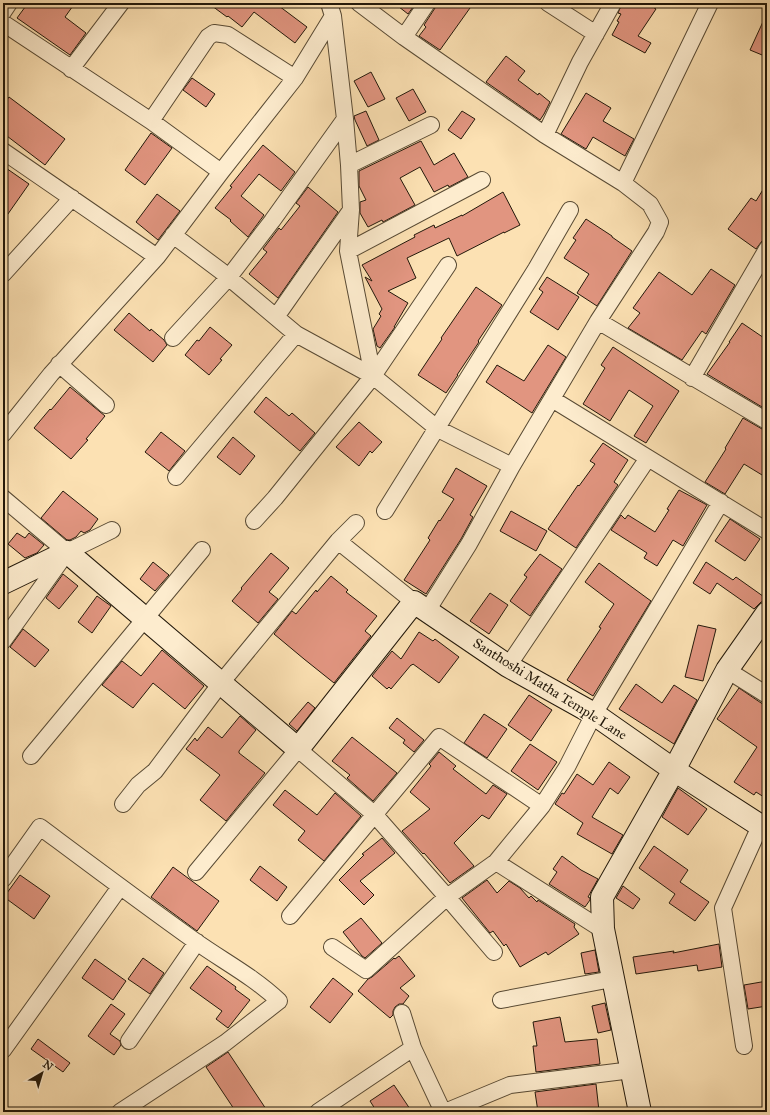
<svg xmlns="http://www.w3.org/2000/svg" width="770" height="1115" font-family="'IM FELL Great Primer',serif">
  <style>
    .building { fill: #e19580; stroke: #22180a }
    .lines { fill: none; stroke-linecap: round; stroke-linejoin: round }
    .street-casing { stroke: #584a34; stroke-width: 18 }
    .secondary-casing { stroke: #22180a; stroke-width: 24 }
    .street { stroke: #fdecce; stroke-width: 16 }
    .secondary { stroke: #fdecce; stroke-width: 22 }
    .labels { text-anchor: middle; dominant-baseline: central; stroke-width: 3; stroke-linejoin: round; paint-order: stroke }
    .street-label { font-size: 14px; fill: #22180a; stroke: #fdecce }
  </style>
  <rect width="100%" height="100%" fill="#fce1b3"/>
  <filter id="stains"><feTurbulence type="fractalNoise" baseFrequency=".005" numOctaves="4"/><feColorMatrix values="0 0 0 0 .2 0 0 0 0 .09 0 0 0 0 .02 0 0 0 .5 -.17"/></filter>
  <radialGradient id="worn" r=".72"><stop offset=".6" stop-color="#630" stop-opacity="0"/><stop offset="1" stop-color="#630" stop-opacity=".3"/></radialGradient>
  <path class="building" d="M 28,3 L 75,3 L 65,17 L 86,33 L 70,55 L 17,18 Z
    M 208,3 L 275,3 L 307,27 L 295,43 L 254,12 L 242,27 L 228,16 L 227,17 Z
    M 394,3 L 416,3 L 408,14 Z
    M 436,3 L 462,3 L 470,8 L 440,50 L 419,36 L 426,27 L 424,25 L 435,8 Z
    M 622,3 L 646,3 L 656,9 L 638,36 L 651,43 L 645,53 L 612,35 L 619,22 L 617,21 L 621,14 L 618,13 Z
    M 767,13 L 767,57 L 750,50 Z
    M 506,56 L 525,71 L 518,80 L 538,95 L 539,93 L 550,102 L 544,114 L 540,120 L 486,82 Z
    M 371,72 L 385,99 L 368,107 L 354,81 Z
    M 192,78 L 215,94 L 206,107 L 183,90 Z
    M 413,89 L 426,112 L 409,121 L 396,98 Z
    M 586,93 L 611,108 L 603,121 L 634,139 L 625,156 L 593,137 L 586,149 L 561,134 Z
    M 9,97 L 65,139 L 45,165 L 3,133 L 3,105 Z
    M 366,111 L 379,140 L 367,146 L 355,120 L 354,116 Z
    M 462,111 L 475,119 L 461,139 L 448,130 Z
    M 151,133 L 172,148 L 145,185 L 125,170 Z
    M 421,141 L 434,165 L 454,153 L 468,177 L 449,187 L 448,185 L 434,192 L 420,167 L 400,178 L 415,205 L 383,222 L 382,220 L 368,227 L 360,213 L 360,202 L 366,200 L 359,186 L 359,171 Z
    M 263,145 L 295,172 L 281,191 L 259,174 L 241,196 L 264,215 L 248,237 L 230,221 L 231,220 L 215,208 L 232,187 L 230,186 Z
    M 3,166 L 29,184 L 3,221 Z
    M 767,183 L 767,240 L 762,241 L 756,249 L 728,229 L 751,198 L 756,201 Z
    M 308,187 L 338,212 L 278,298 L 249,274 L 267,252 L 263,249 L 279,228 L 281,230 L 300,206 L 296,203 Z
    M 503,192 L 520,225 L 504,233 L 504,232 L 457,256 L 449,238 L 407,258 L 416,278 L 388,291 L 408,303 L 394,327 L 395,327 L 380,348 L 377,346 L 373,329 L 381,316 L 379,314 L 382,309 L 365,277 L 372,281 L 362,265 L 415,237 L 414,235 L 434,225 L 435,228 L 462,215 L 462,216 Z
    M 157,194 L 180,211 L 158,240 L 136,222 Z
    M 586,219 L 612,236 L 612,237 L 632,251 L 597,306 L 577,293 L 589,274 L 564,258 L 576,240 L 573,238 Z
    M 711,269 L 735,285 L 706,334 L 702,331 L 682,360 L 628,328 L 640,313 L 633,308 L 659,272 L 692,295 Z
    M 547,277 L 579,297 L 558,330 L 530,312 L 543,292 L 539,289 Z
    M 476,287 L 502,305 L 478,341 L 479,342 L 457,375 L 458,375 L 446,393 L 418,375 L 442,339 L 441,338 Z
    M 129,313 L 150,331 L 151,329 L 164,340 L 167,345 L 153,362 L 114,330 Z
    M 742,323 L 767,340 L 767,410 L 707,374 L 730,342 L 729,342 Z
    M 210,327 L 232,345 L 220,359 L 222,360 L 209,375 L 185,355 L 197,340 L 199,341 Z
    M 548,345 L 566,357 L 532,413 L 486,382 L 497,365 L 524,381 Z
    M 613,347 L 679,391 L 646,443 L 634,436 L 653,406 L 629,390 L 610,421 L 583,404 L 605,368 L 601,365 Z
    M 70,387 L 105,416 L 86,439 L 88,440 L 71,459 L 34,428 L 50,409 L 51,410 Z
    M 266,397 L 289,416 L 292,413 L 315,433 L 300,451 L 254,412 Z
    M 743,418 L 762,429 L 767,430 L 767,478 L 744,464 L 725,494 L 705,482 L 726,449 L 725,448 Z
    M 359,422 L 382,442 L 372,453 L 370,451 L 359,466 L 336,447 Z
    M 161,432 L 185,451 L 169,471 L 145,452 Z
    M 233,437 L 255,456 L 240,475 L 217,457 Z
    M 603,443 L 628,460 L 614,482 L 618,485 L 576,548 L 548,529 L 578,485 L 579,486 L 595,464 L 590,461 Z
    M 456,468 L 487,486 L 470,515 L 473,517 L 461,539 L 426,594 L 404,580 L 430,540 L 428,538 L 439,520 L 440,521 L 454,499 L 442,492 Z
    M 679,490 L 707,505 L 683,546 L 673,540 L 657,566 L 644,558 L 647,553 L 611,530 L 621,515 L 625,519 L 628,515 L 655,532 L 669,510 L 667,509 Z
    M 63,491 L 98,519 L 90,530 L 84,533 L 81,531 L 76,537 L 70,540 L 67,540 L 41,518 Z
    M 511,511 L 547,531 L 536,551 L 500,531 Z
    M 730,519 L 760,539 L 745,561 L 715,541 Z
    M 17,533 L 25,538 L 29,533 L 44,545 L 37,553 L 25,558 L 8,544 Z
    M 271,553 L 289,568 L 269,592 L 278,599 L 258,623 L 232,601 L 242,589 L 241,588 Z
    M 540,554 L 562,569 L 530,616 L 510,601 L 527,577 L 524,575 Z
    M 153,562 L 169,575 L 155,591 L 140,579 Z
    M 706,562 L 733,580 L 736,577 L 767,599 L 767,601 L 761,602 L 754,609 L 717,583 L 710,594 L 693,583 Z
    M 599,563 L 651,601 L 593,696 L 567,680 L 601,628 L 599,627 L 614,604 L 585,582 Z
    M 63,574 L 78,586 L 59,609 L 46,598 Z
    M 331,576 L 348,590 L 346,592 L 377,616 L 365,631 L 371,636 L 334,683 L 304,659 L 274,634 L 292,611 L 296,614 L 316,590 L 317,592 Z
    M 490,593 L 508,605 L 489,634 L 470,621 Z
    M 97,596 L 111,606 L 92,633 L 78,622 Z
    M 698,625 L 716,629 L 703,681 L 685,677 Z
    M 23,629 L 49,650 L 35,667 L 10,647 Z
    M 419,632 L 433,641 L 435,639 L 459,657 L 439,683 L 413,664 L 412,665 L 411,665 L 391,689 L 389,687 L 387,689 L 372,676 L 392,651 L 401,659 Z
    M 162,650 L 204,686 L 185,709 L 153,683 L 133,708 L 102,685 L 122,661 L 141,676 Z
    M 636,684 L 662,703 L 674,685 L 697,700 L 674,744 L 619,709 Z
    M 739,688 L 767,707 L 767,799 L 756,792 L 754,795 L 734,782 L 757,747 L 717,719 Z
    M 529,695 L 552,710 L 531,741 L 508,725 Z
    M 308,702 L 315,708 L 297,731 L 289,724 Z
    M 484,714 L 507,729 L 487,758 L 464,743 Z
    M 240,716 L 256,730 L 239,751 L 239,753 L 265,773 L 226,821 L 200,800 L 220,775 L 186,749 L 195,738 L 197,741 L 208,727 L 222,738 Z
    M 397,718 L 424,740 L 414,752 L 403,743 L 405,740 L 389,728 Z
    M 352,737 L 397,773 L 373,801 L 347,778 L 350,775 L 332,761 Z
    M 530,744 L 557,762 L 538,790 L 511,771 Z
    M 439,752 L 456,766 L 453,769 L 486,794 L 493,785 L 507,794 L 489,819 L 482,815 L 454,843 L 474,866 L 450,883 L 424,853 L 423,854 L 402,831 L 430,809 L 410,792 L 431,766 L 429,764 Z
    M 609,762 L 630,777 L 618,794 L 610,788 L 592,817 L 623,835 L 612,854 L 577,834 L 583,823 L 555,804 L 562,793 L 564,794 L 577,774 L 593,785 Z
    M 678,788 L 707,809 L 688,835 L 662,817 Z
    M 285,790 L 317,815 L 335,793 L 361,816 L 324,861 L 298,840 L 305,831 L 273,805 Z
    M 382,838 L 395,853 L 360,881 L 374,895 L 364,905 L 339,880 L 364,855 L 362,854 Z
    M 654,846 L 688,870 L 680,882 L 709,902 L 695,921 L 669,903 L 675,894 L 639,868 Z
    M 562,856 L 581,870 L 598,879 L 588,897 L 590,898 L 590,900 L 585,907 L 549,884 L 557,872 L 553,869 Z
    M 260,866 L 287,887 L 277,901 L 250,880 Z
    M 173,867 L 219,901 L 197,931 L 151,897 Z
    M 20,875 L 50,896 L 34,919 L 4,897 Z
    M 487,880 L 497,893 L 509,881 L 520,888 L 529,898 L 531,896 L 537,902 L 538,900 L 575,924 L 574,927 L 579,934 L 548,955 L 546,952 L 520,967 L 506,944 L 504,946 L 493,931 L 490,933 L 462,898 Z
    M 623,886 L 640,899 L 633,909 L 616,898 Z
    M 361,918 L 382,943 L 365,958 L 362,956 L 343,932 Z
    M 719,944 L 722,967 L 698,971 L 697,965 L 636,974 L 633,957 L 674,951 L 673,953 Z
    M 595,950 L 599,972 L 585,974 L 581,953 Z
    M 399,956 L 415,976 L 400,988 L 409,996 L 403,1004 L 399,1004 L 395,1007 L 393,1011 L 393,1015 L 390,1018 L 358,991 L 368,979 L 372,977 L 394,958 L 395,959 Z
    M 143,958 L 164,973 L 150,994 L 128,979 Z
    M 95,959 L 126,981 L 113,1000 L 82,978 Z
    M 207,966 L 236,987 L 235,989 L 250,1000 L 228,1028 L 216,1019 L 222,1011 L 190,988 Z
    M 333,978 L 353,994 L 330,1023 L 310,1007 Z
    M 767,981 L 767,1006 L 748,1009 L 744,985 Z
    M 605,1003 L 611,1030 L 598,1033 L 592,1006 Z
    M 111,1004 L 125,1014 L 110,1034 L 120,1041 L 121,1045 L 114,1055 L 88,1036 Z
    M 560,1017 L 565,1042 L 597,1039 L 600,1064 L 536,1072 L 533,1046 L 537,1046 L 533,1022 Z
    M 38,1039 L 70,1063 L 63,1072 L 31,1049 Z
    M 228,1052 L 268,1112 L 236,1112 L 206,1067 Z
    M 596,1084 L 599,1111 L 588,1112 L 538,1112 L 535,1092 Z
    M 394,1085 L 412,1112 L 377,1112 L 370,1101 Z"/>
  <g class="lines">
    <defs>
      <path id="street" d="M 329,3 L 333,16 L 345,119 L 349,165 L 351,210 L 348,251 L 373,376
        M 359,3 L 404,37 L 545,135 L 623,183 L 650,204 L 660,222 L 656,232 L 598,321 L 512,466 L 469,544 L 427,611
        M 548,3 L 596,34
        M 3,12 L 9,3
        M 3,23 L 151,121 L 221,172
        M 404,37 L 427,3
        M 71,69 L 121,3
        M 151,121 L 208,37 L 214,33 L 228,35 L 295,78
        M 545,135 L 580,62 L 613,3
        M 3,151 L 157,257 L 221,172 L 295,78 L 333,16
        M 349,165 L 431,125
        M 623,183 L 710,3
        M 173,235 L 221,271 L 296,334 L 373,376 L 438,429 L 512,466
        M 348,251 L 482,180
        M 3,274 L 72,198
        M 276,317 L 351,210
        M 598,321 L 767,421
        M 173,338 L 229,277 L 272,221 L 345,119
        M 59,364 L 106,405
        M 692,378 L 767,249
        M 552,399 L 767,531
        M 3,434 L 51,374 L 157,257
        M 176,477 L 296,334
        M 3,498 L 67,552
        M 385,511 L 536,269 L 570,210
        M 254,521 L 275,498 L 373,376 L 448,265
        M 338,541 L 414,602
        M 3,641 L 67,552 L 112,530
        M 508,666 L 648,458
        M 727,670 L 767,695
        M 31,756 L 202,550
        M 123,804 L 138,785 L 155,771 L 221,683 L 338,541 L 356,523
        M 496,862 L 595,925 L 603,929
        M 196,872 L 298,749 L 374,814 L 447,897 L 494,952
        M 3,879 L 40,827 C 91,865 143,904 195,941 C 223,961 254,977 279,1001 L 225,1043 L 120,1112
        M 290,916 L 439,737 L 542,806
        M 332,947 L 366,970 L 447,897 L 496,862 L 542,806 L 567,767 L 594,714 L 721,502
        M 501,1000 L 612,979
        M 402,1013 L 413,1048 L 443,1112
        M 129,1041 L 197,942
        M 744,1046 L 723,908 L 760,826
        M 3,1050 L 120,887
        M 318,1112 L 413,1048
        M 445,1112 L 510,1085 L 632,1070"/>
      <path id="secondary" d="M 3,583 L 67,552 L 298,749 L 414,602 L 508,666 L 594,714 L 674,770 L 767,830
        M 640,1112 L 603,929 L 602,897 L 674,770 L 727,670 L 767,613"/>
    </defs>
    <use href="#street" class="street-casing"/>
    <use href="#secondary" class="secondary-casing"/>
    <use href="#street" class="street"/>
    <use href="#secondary" class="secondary"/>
  </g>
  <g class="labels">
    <g class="street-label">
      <text transform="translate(550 689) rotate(32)">Santhoshi Matha Temple Lane</text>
    </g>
  </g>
  <rect width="770" height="1115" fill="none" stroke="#fce1b3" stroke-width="16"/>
  <rect x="4" y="4" width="762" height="1107" fill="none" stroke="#22180a" stroke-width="2"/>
  <rect x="8" y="8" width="754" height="1099" fill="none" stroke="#22180a"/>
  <g transform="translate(42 1073) rotate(38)" stroke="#fdecce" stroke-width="3" paint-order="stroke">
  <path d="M0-3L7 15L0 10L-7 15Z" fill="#22180a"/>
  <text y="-6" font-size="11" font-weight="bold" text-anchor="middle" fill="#22180a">N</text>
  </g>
  <rect width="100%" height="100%" filter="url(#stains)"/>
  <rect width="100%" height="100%" fill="url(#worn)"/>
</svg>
